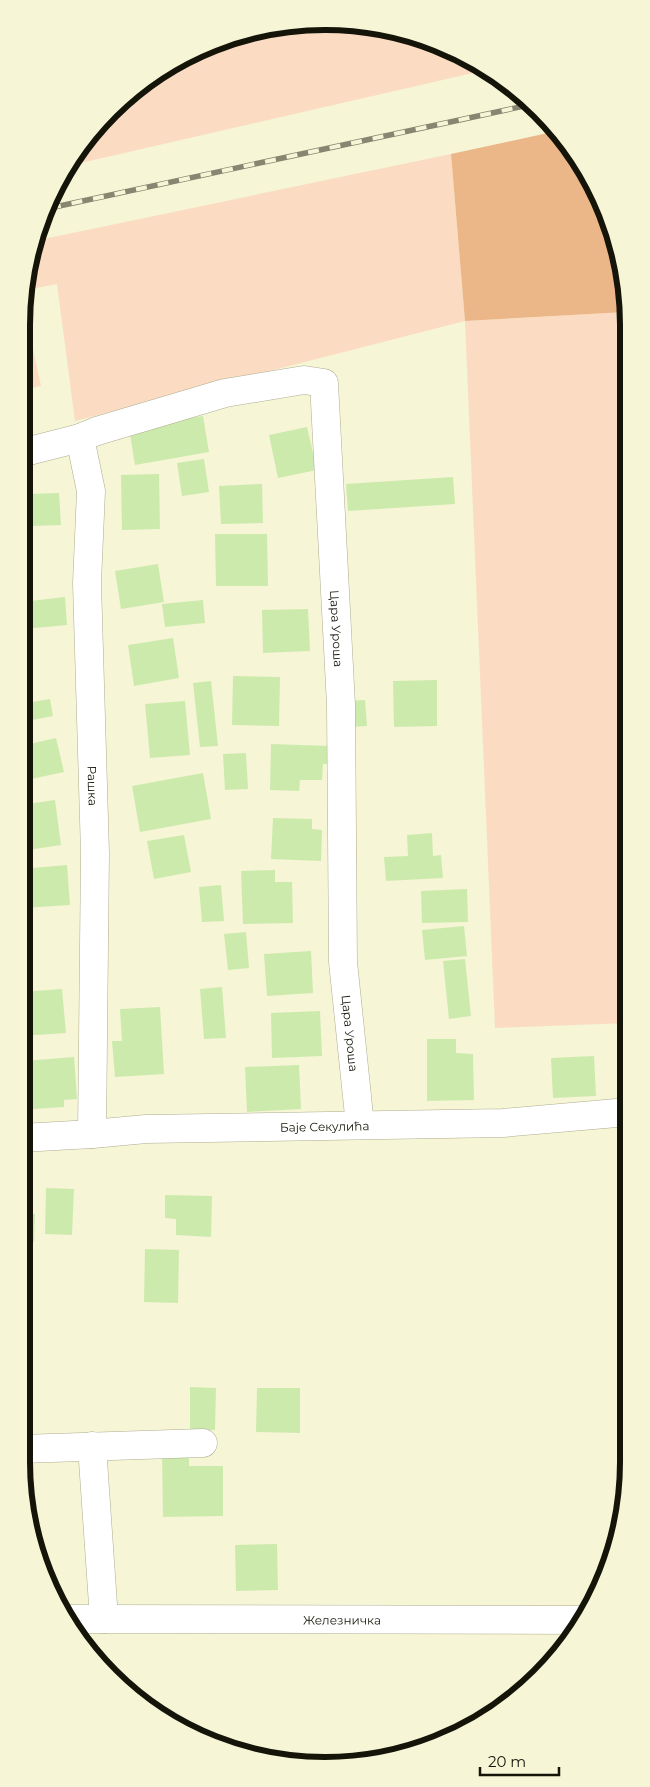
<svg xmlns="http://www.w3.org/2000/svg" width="650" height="1787" font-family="Montserrat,sans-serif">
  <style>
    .green { fill: #fbdcc2 }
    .forest { fill: #ebb789 }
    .building { fill: #cdeaad }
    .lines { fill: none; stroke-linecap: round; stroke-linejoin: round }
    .minor-casing { stroke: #aead90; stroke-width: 29 }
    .minor { stroke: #fff; stroke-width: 28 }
    .rail-casing { stroke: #878671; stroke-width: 5.5 }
    .rail { stroke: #f6f5d6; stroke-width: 4; stroke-dasharray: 11; stroke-linecap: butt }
    .labels { text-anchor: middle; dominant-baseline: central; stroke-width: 4; stroke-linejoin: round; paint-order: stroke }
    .street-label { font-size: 12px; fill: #141409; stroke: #f6f5d6 }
    .rim { fill: none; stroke: #141409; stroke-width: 6 }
  </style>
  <rect width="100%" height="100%" fill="#f6f5d6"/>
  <path class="green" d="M 285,24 L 403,32 L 477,62 L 486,70 L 72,165 L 84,140 L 173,62 Z
    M 451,154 L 465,321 L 626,312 L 628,1023 L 495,1028 L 465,321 L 75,421 L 57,284 L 26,290 L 32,247 L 34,241 Z
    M 24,307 L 41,386 L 21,390 L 21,325 Z"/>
  <path class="forest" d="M 557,131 L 598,191 L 626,285 L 626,312 L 465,321 L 451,154 Z"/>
  <path class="building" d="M 203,416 L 209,452 L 135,465 L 129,428 Z
    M 307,427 L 317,470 L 278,478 L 269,435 Z
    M 204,459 L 209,492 L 182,496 L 177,463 Z
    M 159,474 L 160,529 L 122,530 L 121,475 Z
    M 453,477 L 455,504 L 348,511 L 346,484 Z
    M 262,484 L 263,523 L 221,524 L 219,486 Z
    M 59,493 L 61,525 L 33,526 L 32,494 Z
    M 215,534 L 267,534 L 268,586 L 216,586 Z
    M 158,564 L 164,602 L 121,609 L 115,571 Z
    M 65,597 L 67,625 L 24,629 L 21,602 Z
    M 203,600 L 205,623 L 165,627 L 162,604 Z
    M 308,609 L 310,651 L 263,653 L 262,610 Z
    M 173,638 L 179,678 L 134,686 L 128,645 Z
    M 233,676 L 280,677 L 279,726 L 232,725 Z
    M 437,680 L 437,726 L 394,727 L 393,681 Z
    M 211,681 L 218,746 L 200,747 L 193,683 Z
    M 50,699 L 53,716 L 21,722 L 21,704 Z
    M 365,700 L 367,726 L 349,727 L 347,701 Z
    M 185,701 L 190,755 L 150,758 L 145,704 Z
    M 56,738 L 64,772 L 22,781 L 21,746 Z
    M 271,744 L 330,746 L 329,764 L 323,764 L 322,780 L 300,780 L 299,791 L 270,790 Z
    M 246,753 L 248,789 L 225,790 L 223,754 Z
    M 203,773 L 211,819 L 140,832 L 132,786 Z
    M 55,800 L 61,845 L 21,851 L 21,805 Z
    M 273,818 L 312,819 L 312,829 L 322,830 L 321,861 L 271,859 Z
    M 432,833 L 433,856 L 441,855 L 443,878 L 386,881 L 384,857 L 408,856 L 407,835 Z
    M 184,835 L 191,872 L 154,879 L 147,841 Z
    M 67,865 L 70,905 L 23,908 L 21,869 Z
    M 275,870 L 275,882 L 292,882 L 293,923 L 243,924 L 241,871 Z
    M 221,885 L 224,921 L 202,922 L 199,887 Z
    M 467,889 L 468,922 L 422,923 L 421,891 Z
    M 464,926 L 467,956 L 425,960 L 422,930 Z
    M 246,932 L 249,968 L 228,970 L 224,934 Z
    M 311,951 L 313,993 L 267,996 L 264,954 Z
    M 465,959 L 471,1016 L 449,1019 L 443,961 Z
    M 222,987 L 226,1038 L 204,1039 L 200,989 Z
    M 62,989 L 66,1033 L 21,1036 L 21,992 Z
    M 160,1007 L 164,1074 L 115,1077 L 112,1041 L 122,1041 L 120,1009 Z
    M 320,1011 L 322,1056 L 272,1058 L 271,1013 Z
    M 427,1039 L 456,1039 L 456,1053 L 473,1054 L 474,1100 L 427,1101 Z
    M 594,1056 L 596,1096 L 553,1098 L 551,1058 Z
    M 74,1057 L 77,1099 L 64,1100 L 64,1107 L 33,1109 L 31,1084 L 25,1084 L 24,1061 Z
    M 299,1065 L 301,1109 L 247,1112 L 245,1067 Z
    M 46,1188 L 74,1189 L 72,1235 L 45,1234 Z
    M 165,1195 L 212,1196 L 211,1237 L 176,1235 L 176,1219 L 165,1218 Z
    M 21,1213 L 35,1214 L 34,1242 L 21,1242 Z
    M 145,1249 L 179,1250 L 178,1303 L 144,1302 Z
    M 190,1387 L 216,1388 L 215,1430 L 190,1430 Z
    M 257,1388 L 300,1388 L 300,1433 L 256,1432 Z
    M 162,1453 L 189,1453 L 189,1466 L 223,1466 L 223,1516 L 163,1517 Z
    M 277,1544 L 278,1590 L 236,1591 L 235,1545 Z"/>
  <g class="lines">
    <defs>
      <g id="minor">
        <path id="s1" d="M 80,438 L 91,491 L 87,583 L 95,853 L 92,1134"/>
        <path id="s2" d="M 21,453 L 80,438 L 97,431 L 225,393 L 304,380 L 324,383 L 341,705 L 343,962 L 360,1125"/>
        <path id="s3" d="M 21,1138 L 92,1134 L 146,1129 L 503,1123 L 628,1112"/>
        <path d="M 92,1446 L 104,1619"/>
        <path d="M 21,1449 L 203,1443"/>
        <path id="s4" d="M 70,1619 L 582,1620"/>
      </g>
    </defs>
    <use href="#minor" class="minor-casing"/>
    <use href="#minor" class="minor"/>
    <defs>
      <path id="rail" d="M 50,208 L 529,105"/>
    </defs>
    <use href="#rail" class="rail-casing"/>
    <use href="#rail" class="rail"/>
  </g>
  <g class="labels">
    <g class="street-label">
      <text stroke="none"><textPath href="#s2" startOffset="559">Цара Уроша</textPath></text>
      <text stroke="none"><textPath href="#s1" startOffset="349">Рашка</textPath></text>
      <text stroke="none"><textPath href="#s2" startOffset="964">Цара Уроша</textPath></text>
      <text stroke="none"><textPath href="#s3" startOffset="304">Баје Секулића</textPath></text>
      <text stroke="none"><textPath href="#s4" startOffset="272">Железничка</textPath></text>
    </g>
  </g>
  <path d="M0 0H650V1787H0ZM325 30H325A295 295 0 0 1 620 325V1462A295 295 0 0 1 325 1757H325A295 295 0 0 1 30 1462V325A295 295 0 0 1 325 30Z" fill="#f6f5d6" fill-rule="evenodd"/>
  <path class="rim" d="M325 30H325A295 295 0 0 1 620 325V1462A295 295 0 0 1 325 1757H325A295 295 0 0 1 30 1462V325A295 295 0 0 1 325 30Z"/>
  <path d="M480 1767v8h79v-8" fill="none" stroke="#141409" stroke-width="2.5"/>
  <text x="488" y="1767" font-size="15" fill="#141409" stroke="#f6f5d6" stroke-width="4" paint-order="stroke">20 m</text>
</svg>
